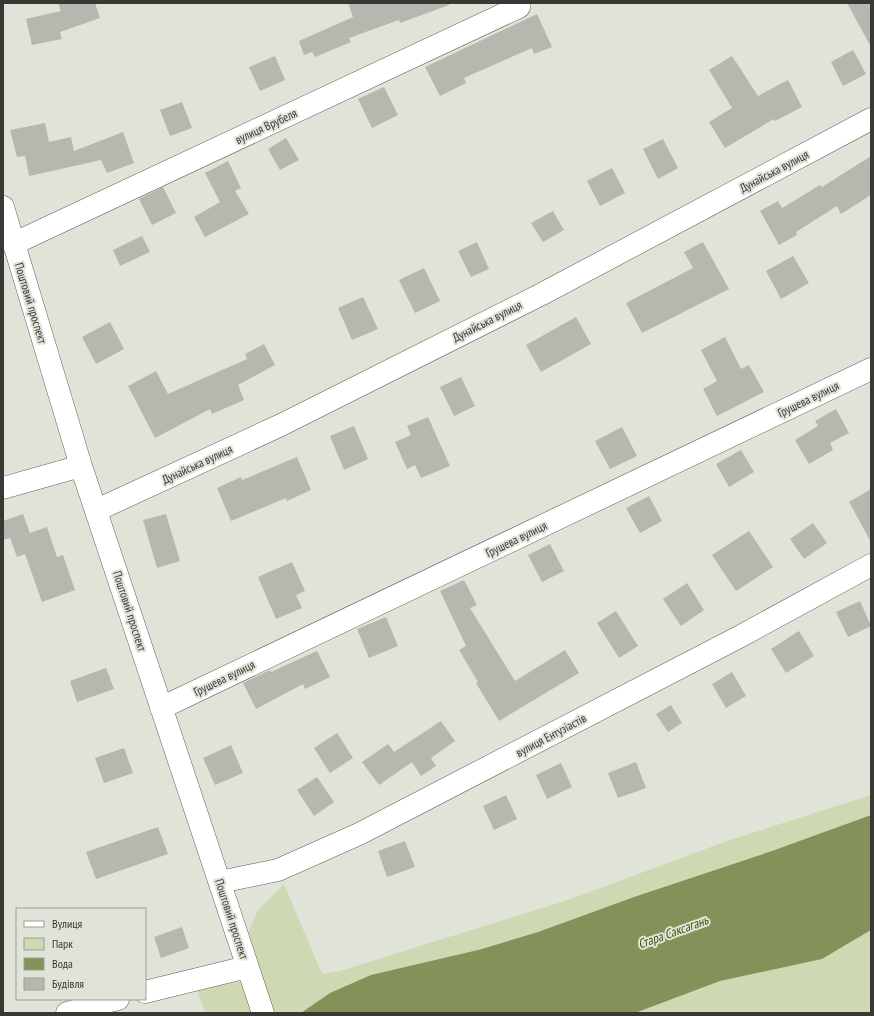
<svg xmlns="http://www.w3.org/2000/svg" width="874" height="1016" font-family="'PT Sans Narrow',sans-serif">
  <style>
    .green { fill: #ced9b4 }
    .water { fill: #829258 }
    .building { fill: #b5b8ae }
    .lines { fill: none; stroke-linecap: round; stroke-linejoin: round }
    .minor-casing { stroke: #5e6158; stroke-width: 23 }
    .minor { stroke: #fff; stroke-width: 22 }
    .labels { text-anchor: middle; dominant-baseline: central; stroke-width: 4; stroke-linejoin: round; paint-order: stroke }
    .street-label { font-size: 12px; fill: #383935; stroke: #dfe3d8 }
    .water-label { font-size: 13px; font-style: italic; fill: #44530f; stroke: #dfe3d8 }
  </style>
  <rect width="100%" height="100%" fill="#dfe3d8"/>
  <path class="green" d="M 871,795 L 871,815 L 772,851 L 634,897 L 538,932 L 330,993 L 301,1013 L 271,1013 L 246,937 L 258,910 L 284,884 L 322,974 L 340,971 L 571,899 L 727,841 Z
    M 871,930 L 871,1013 L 635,1013 L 720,981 L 822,959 Z
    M 244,981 L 255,1013 L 205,1013 L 196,988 Z"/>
  <path class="water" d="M 871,815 L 871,930 L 822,959 L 720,981 L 635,1013 L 301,1013 L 330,993 L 371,975 L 478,950 L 538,932 L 634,897 L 772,851 Z"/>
  <path class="building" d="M 58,3 L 95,3 L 100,18 L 60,32 L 62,39 L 32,45 L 26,19 L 61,11 Z
    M 348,3 L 449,3 L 449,5 L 400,23 L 399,20 L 349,38 L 351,42 L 315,57 L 312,52 L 304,55 L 299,41 L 353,17 Z
    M 847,3 L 871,3 L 871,47 Z
    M 537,14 L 552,47 L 534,54 L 532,48 L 464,78 L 466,83 L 440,96 L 425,67 Z
    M 853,50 L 866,74 L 843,86 L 831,62 Z
    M 275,56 L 285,80 L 260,91 L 249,67 Z
    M 732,56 L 758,96 L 788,80 L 802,107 L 775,121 L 774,119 L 725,148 L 709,122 L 732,108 L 709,70 Z
    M 384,87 L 398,115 L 372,128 L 358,99 Z
    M 182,102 L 192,128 L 170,136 L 160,110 Z
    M 45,123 L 49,142 L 71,137 L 74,151 L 123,132 L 134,163 L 107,173 L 101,160 L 29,176 L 25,156 L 17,157 L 10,130 Z
    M 286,138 L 299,160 L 280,170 L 268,149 Z
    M 663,139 L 678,168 L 658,179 L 643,149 Z
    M 871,156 L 871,195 L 841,214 L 837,206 L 796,232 L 797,235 L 779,245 L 760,211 L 778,201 L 782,208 L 820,185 L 822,187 Z
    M 228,161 L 241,188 L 235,191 L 249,214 L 205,237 L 194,217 L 220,202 L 205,173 Z
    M 612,168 L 625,193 L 600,206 L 587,181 Z
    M 163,187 L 176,213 L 152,225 L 139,199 Z
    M 553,211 L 564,230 L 543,242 L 531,223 Z
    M 142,236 L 150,252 L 120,266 L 113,250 Z
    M 477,242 L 489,269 L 471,277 L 458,251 Z
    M 703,242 L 729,289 L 642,333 L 626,303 L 693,268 L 684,252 Z
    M 793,256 L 809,283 L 781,299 L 766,271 Z
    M 424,268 L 440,301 L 415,313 L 399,280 Z
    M 363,297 L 378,329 L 352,340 L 338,308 Z
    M 576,317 L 591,344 L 541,372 L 526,345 Z
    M 110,322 L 124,349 L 96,364 L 82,337 Z
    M 725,337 L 741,369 L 749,365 L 764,392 L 717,416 L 703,389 L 717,381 L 701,350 Z
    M 264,344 L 275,365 L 238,385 L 244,400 L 212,414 L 210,409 L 155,438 L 128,386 L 156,371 L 168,394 L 247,359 L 245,354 Z
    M 461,377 L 475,406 L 454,416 L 440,387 Z
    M 836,409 L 849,433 L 830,443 L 833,450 L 809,464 L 795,440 L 818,426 L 815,421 Z
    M 428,417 L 450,466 L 421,478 L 415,465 L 407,469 L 395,442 L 411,435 L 407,426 Z
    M 354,426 L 368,459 L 344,470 L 330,436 Z
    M 622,427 L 637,456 L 610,469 L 595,441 Z
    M 741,450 L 754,472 L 729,487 L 716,464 Z
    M 297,457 L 311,490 L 287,501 L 286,498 L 231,521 L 217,488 L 241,477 L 242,480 Z
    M 871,489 L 871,542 L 849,502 Z
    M 649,496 L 662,521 L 640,533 L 626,508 Z
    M 23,514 L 30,533 L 47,527 L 57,557 L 63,555 L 75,590 L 42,602 L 25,554 L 17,557 L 10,538 L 3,540 L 3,521 Z
    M 166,514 L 180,561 L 157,568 L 143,520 Z
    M 813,523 L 827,543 L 804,559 L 790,539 Z
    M 749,531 L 773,567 L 736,591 L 712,555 Z
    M 550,544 L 564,571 L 542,582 L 528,555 Z
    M 292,562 L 305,591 L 296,595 L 302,608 L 276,619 L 258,577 Z
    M 464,580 L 477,605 L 470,608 L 515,681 L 565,650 L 579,673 L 499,721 L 476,683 L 478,682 L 459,650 L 466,646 L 440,591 Z
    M 687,583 L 704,610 L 681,626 L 663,599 Z
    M 860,601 L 871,626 L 848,637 L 836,612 Z
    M 616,611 L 638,646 L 619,658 L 597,623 Z
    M 386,617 L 398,646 L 369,658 L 357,629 Z
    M 799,631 L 814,656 L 786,673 L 771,649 Z
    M 317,651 L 330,677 L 305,689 L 303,684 L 256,709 L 243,683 L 270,670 L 271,672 Z
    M 106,668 L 114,689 L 77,702 L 70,681 Z
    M 732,672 L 746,696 L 726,708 L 712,684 Z
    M 671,705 L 682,723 L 668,732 L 656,714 Z
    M 441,721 L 455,741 L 431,758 L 436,766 L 421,776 L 412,762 L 379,785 L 362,762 L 388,744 L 394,752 Z
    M 337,733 L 353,758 L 330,773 L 314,748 Z
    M 231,745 L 243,773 L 215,785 L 203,758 Z
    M 124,748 L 133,773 L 104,783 L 95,758 Z
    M 636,762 L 646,788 L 618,798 L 608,773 Z
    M 561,763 L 572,787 L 547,799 L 536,775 Z
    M 317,777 L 334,802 L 314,816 L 297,790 Z
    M 506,795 L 517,819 L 494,830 L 483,806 Z
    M 158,827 L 168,854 L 96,879 L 86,852 Z
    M 405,841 L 415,867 L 387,877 L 378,851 Z
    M 182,927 L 189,948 L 161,958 L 154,937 Z"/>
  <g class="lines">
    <defs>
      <path id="minor" d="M 3,207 L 81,466 L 263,1013
        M 13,244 L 519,7
        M 3,488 L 81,466
        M 97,510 L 281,425 L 542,294 L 871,119
        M 161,708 L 871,369
        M 220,882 L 278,870 L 359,834 L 739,637 L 871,565
        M 145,992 L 247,967
        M 67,1013 L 118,999"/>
    </defs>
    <use href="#minor" class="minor-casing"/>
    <use href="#minor" class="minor"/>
  </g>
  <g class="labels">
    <g class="street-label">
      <text transform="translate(266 126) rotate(-25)">вулиця Врубеля</text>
      <text transform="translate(774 171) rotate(-28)">Дунайська вулиця</text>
      <text transform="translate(31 303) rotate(73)">Поштовий проспект</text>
      <text transform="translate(487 321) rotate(-27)">Дунайська вулиця</text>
      <text transform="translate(808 399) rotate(-26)">Грушева вулиця</text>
      <text transform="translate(197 464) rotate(-25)">Дунайська вулиця</text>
      <text transform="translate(516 539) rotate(-26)">Грушева вулиця</text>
      <text transform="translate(130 611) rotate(72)">Поштовий проспект</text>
      <text transform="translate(224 678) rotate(-26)">Грушева вулиця</text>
      <text transform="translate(551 735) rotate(-28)">вулиця Ентузіастів</text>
      <text transform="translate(232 919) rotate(72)">Поштовий проспект</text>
    </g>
    <g class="water-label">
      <text transform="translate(673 932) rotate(-20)">Стара Саксагань</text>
    </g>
  </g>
  <rect width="874" height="1016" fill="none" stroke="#383935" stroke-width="8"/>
  <rect x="16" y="908" width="130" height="92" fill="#dfe3d8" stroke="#9c9f97"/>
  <rect x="24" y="921" width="20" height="6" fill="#ffffff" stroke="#9c9f97"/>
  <text x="52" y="928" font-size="12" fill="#383935">Вулиця</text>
  <rect x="24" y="938" width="20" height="12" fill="#ced9b4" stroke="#9c9f97"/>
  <text x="52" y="948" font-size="12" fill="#383935">Парк</text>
  <rect x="24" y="958" width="20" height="12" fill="#829258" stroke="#9c9f97"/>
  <text x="52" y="968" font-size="12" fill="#383935">Вода</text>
  <rect x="24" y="978" width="20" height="12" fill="#b5b8ae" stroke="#9c9f97"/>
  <text x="52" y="988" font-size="12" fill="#383935">Будівля</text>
</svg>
